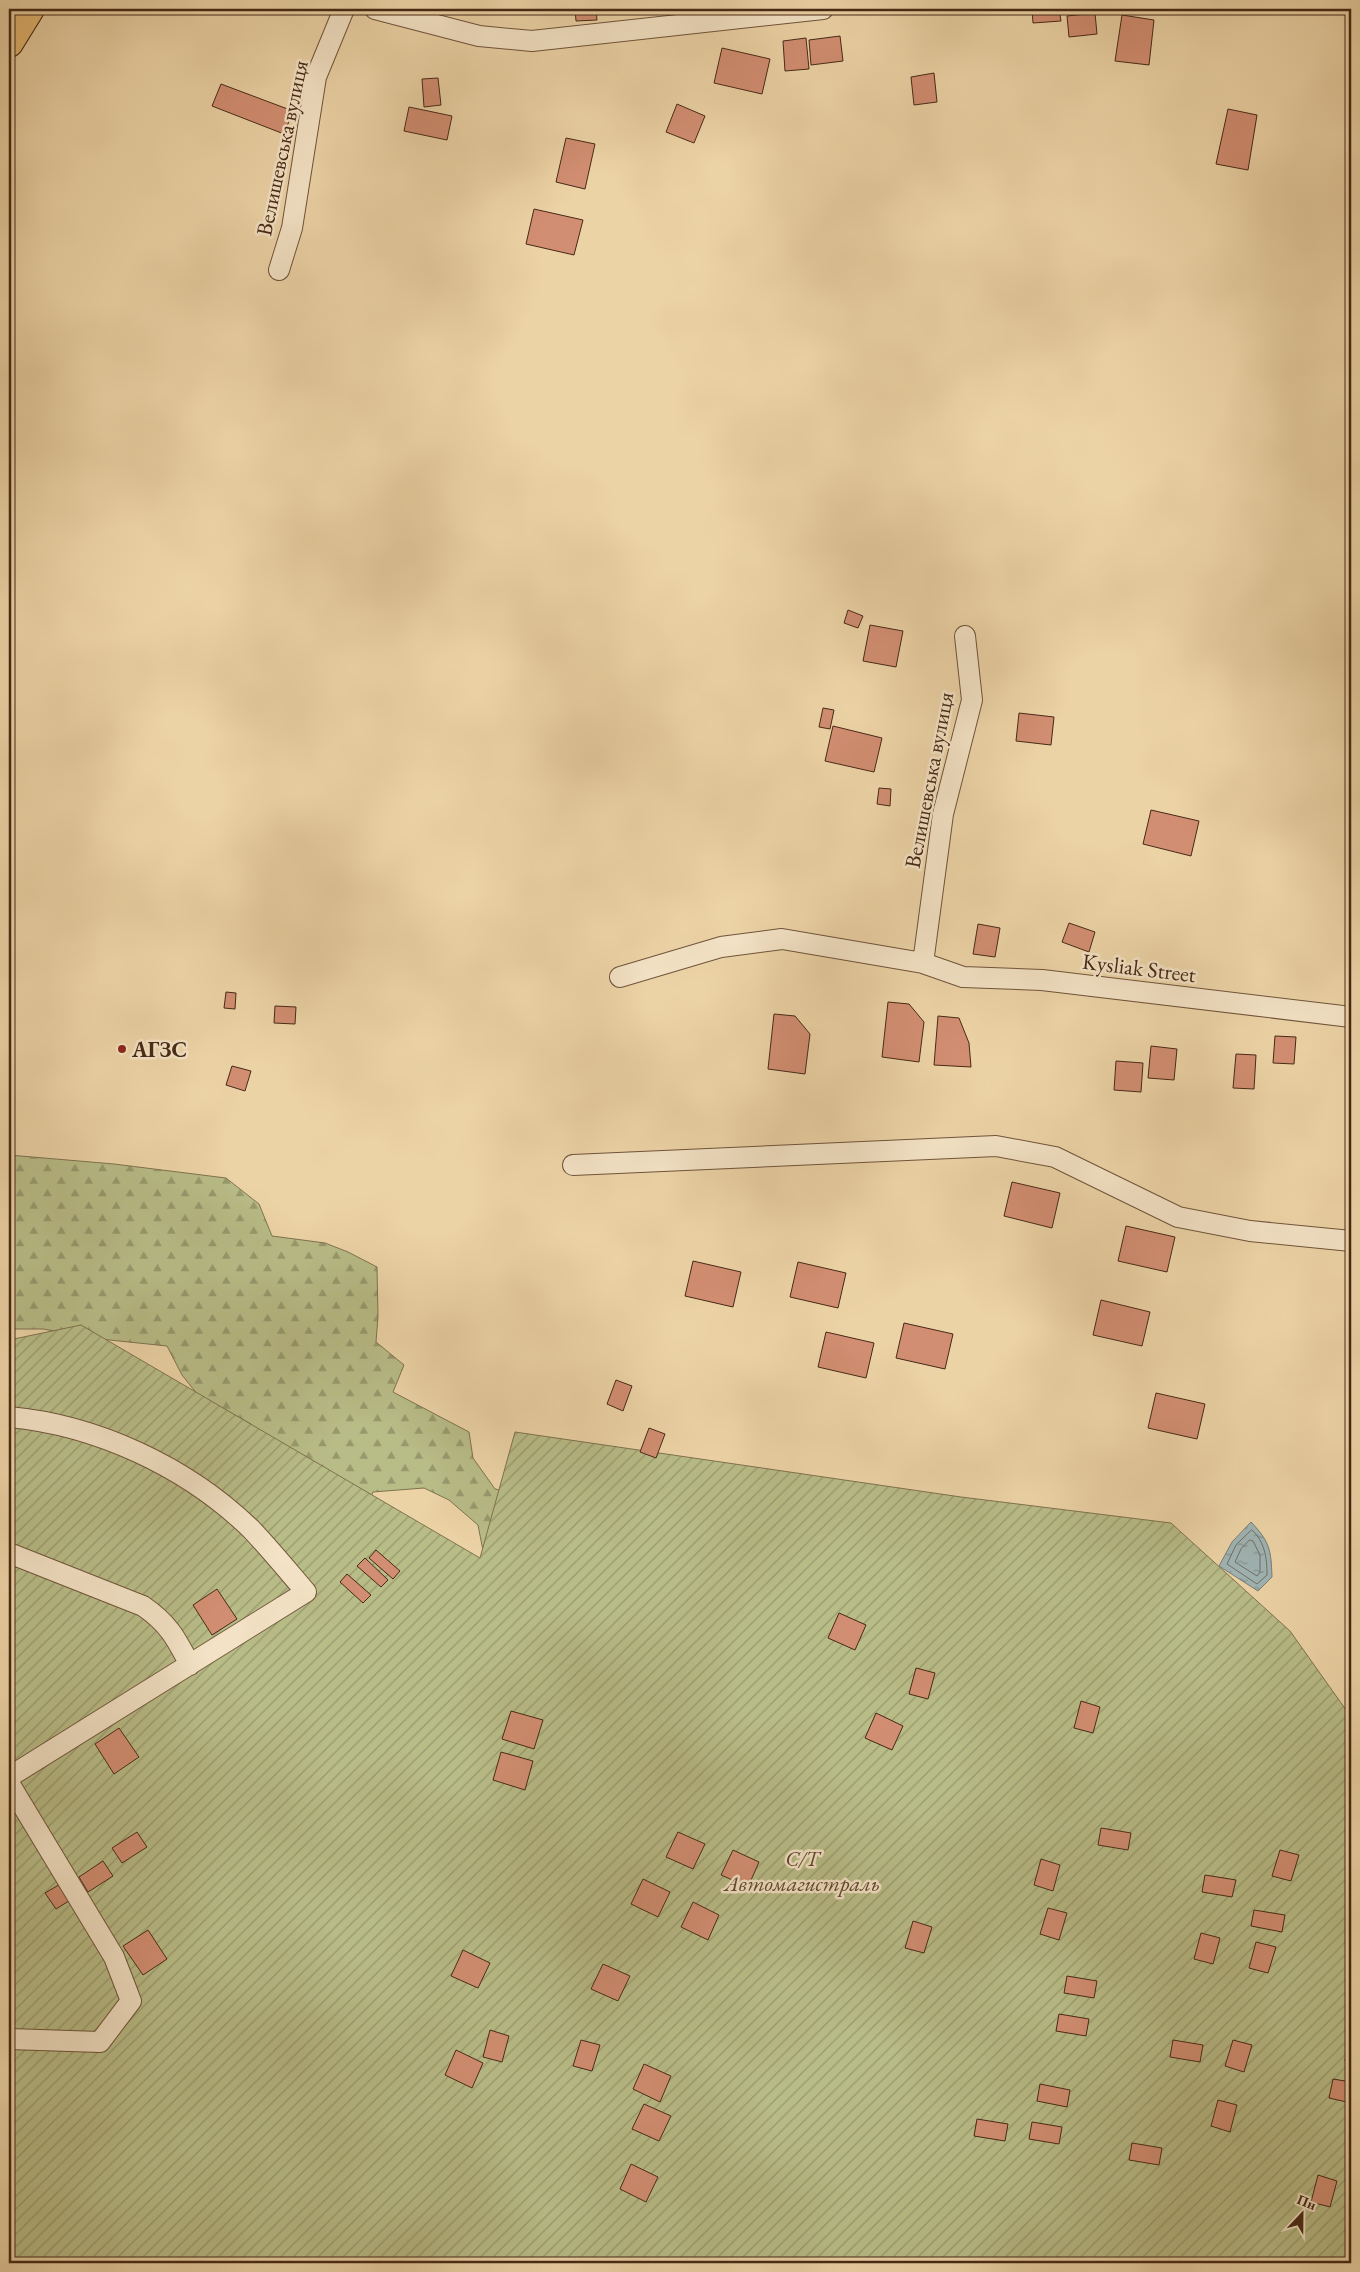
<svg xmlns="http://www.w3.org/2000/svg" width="1360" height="2272" font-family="'EB Garamond',serif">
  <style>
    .forest { fill: url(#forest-firs); stroke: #7f724e }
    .garden { fill: url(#garden-furrows); stroke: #7f724e }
    .water { fill: url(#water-ripples); stroke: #7b7c75 }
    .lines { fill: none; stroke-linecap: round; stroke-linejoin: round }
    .shore { stroke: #726e65; stroke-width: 1 }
    .building { fill: #d28e72; stroke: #462916 }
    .minor-casing { stroke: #70543a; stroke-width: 22 }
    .highway-casing { stroke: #462916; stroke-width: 30 }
    .minor { stroke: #f3e2c5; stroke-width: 20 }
    .highway { stroke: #e6ba73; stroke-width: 28 }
    .poi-dot { fill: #8f2418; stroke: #f3e2c5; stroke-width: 2 }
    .labels { text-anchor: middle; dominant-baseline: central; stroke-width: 5; stroke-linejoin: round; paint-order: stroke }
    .street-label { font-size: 22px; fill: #462916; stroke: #f3e2c5 }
    .poi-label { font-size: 22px; font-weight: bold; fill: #462916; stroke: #f3e2c5; text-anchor: start }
    .park-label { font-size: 22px; font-style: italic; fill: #5d462d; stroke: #f3e2c5 }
  </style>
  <defs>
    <pattern id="forest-firs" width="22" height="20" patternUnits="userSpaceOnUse" patternTransform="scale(1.25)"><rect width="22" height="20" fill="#b8bc87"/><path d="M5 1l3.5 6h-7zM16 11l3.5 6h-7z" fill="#97996d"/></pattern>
    <pattern id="garden-furrows" width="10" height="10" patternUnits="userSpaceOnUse" patternTransform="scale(1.25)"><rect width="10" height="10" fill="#b8bc87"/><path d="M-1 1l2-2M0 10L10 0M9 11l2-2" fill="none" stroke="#97996d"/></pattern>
    <pattern id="water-ripples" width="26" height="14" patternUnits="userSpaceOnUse" patternTransform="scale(1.25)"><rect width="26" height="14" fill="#9fb4b4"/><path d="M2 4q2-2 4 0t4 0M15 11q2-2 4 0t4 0" fill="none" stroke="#839291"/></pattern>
  </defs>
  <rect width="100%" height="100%" fill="#ecd3a6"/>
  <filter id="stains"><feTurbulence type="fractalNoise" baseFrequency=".004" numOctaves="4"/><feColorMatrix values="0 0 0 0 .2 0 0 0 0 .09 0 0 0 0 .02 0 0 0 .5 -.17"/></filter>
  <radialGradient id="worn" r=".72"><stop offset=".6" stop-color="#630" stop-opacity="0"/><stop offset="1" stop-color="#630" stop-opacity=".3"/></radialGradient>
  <path class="forest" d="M 9,1155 L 114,1164 L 226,1178 L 259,1204 L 272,1236 L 325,1243 L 348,1252 L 377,1267 L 378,1316 L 376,1342 L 404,1365 L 393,1392 L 469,1432 L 473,1458 L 495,1489 L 551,1501 L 485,1561 L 478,1525 L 449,1500 L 424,1488 L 373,1492 L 357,1530 L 280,1459 L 251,1424 L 198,1395 L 182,1375 L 167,1346 L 100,1339 L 43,1329 L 9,1329 Z"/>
  <path class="garden" d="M 81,1325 L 480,1558 L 515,1432 L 961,1497 L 1171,1523 L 1290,1631 L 1351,1717 L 1351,2263 L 9,2263 L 9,1340 Z"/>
  <path class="water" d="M 1251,1522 C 1270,1542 1271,1550 1272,1577 L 1258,1591 L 1219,1566 L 1232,1542 Z"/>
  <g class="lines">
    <path class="shore" d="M 1252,1530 C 1265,1542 1267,1558 1267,1575 L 1257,1584 L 1227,1564 L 1236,1545 Z
      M 1250,1540 L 1253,1541 L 1260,1555 L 1260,1572 L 1257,1576 L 1235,1562 L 1241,1549 Z"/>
  </g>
  <path class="building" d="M 575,9 L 596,9 L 597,20 L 576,21 Z
    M 645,9 L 670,9 L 670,12 L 645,14 Z
    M 1032,9 L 1059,9 L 1061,21 L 1033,23 Z
    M 1095,13 L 1097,34 L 1069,37 L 1067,16 Z
    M 1122,15 L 1154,20 L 1149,65 L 1115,61 Z
    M 840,36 L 843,61 L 811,65 L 809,40 Z
    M 806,38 L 809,69 L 785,71 L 783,41 Z
    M 722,48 L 770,59 L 762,94 L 714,83 Z
    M 934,73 L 937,102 L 914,105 L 911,77 Z
    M 438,78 L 441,105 L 424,107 L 422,79 Z
    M 221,84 L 293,111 L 284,134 L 212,106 Z
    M 677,104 L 705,116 L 694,143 L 666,132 Z
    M 409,107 L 452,116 L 447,140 L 404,131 Z
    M 1228,109 L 1257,115 L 1248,170 L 1216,164 Z
    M 566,138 L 595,144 L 585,189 L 556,182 Z
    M 534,209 L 583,220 L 574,255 L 526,244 Z
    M 848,610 L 863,616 L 858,628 L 844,623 Z
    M 870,625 L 903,631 L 896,667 L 863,661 Z
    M 823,708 L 834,710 L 830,729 L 819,727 Z
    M 1019,713 L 1054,717 L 1051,745 L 1016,741 Z
    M 833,726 L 882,738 L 874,772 L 825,761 Z
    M 879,788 L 891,789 L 890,806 L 877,804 Z
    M 1151,810 L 1199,821 L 1191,856 L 1143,844 Z
    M 1069,923 L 1095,932 L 1089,952 L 1062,942 Z
    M 978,924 L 1000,928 L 995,957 L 973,954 Z
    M 226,992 L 236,993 L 235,1009 L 224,1008 Z
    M 888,1002 L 909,1004 L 924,1022 L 919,1062 L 882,1057 Z
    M 275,1006 L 296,1007 L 295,1024 L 274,1023 Z
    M 774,1014 L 795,1016 L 810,1034 L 805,1074 L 768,1069 Z
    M 938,1016 L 959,1018 L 969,1043 L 971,1067 L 934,1065 Z
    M 1275,1036 L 1296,1037 L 1294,1064 L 1273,1063 Z
    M 1151,1046 L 1177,1049 L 1174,1080 L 1148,1078 Z
    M 1236,1054 L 1256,1055 L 1254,1089 L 1233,1088 Z
    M 1116,1061 L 1143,1063 L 1141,1092 L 1114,1090 Z
    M 232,1066 L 251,1071 L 245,1091 L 226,1085 Z
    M 1012,1182 L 1060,1193 L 1052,1228 L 1004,1216 Z
    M 1126,1226 L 1175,1237 L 1167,1272 L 1118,1261 Z
    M 693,1261 L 741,1272 L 733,1307 L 685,1296 Z
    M 798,1262 L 846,1273 L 838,1308 L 790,1297 Z
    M 1101,1300 L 1150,1312 L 1142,1346 L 1093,1335 Z
    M 904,1323 L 953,1334 L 945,1369 L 896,1358 Z
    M 826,1332 L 874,1343 L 866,1378 L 818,1367 Z
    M 616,1380 L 632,1386 L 623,1411 L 607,1404 Z
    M 1156,1393 L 1205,1404 L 1197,1439 L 1148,1428 Z
    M 649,1428 L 665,1434 L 656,1458 L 640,1452 Z
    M 376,1550 L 400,1571 L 393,1579 L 369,1558 Z
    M 365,1558 L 388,1580 L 381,1587 L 357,1566 Z
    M 347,1574 L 371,1595 L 363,1603 L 340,1582 Z
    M 217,1589 L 237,1619 L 212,1635 L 193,1605 Z
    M 839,1613 L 866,1625 L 855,1650 L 828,1638 Z
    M 916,1668 L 935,1673 L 928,1699 L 909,1694 Z
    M 1081,1701 L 1100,1707 L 1093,1733 L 1074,1728 Z
    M 511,1711 L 543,1720 L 534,1749 L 502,1739 Z
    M 876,1713 L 903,1726 L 892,1750 L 865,1738 Z
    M 119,1728 L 139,1757 L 114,1774 L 95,1744 Z
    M 501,1752 L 533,1761 L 525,1790 L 493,1780 Z
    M 1101,1828 L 1131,1833 L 1128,1850 L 1098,1845 Z
    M 137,1832 L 147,1847 L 122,1863 L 112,1848 Z
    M 678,1832 L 705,1844 L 693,1869 L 666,1857 Z
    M 733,1850 L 759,1862 L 748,1887 L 721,1875 Z
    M 1280,1850 L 1299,1855 L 1291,1881 L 1272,1876 Z
    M 1041,1859 L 1060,1865 L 1053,1891 L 1034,1885 Z
    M 103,1861 L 113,1876 L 88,1892 L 79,1877 Z
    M 1205,1875 L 1236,1880 L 1232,1897 L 1202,1892 Z
    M 643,1879 L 670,1892 L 658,1917 L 631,1904 Z
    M 62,1883 L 72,1899 L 56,1909 L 45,1893 Z
    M 693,1902 L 719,1915 L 708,1940 L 681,1927 Z
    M 1048,1908 L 1067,1913 L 1059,1940 L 1040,1934 Z
    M 1254,1910 L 1285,1915 L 1282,1932 L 1251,1926 Z
    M 913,1921 L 932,1927 L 924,1953 L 905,1948 Z
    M 148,1930 L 167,1959 L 143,1975 L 123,1946 Z
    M 1201,1933 L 1220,1938 L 1213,1964 L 1194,1959 Z
    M 1256,1942 L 1276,1947 L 1268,1973 L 1249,1968 Z
    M 463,1950 L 490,1963 L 478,1988 L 451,1976 Z
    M 603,1964 L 630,1976 L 618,2001 L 591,1989 Z
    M 1067,1976 L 1097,1981 L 1094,1998 L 1064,1993 Z
    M 1059,2014 L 1089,2019 L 1086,2036 L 1056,2031 Z
    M 490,2030 L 509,2036 L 502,2062 L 483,2057 Z
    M 581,2040 L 600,2045 L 592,2071 L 573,2066 Z
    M 1173,2040 L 1203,2045 L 1200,2062 L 1170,2057 Z
    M 1233,2040 L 1252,2045 L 1244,2072 L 1225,2066 Z
    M 1348,2041 L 1351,2041 L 1351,2062 L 1345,2061 Z
    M 456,2050 L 483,2063 L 472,2088 L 445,2075 Z
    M 644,2064 L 671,2076 L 660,2102 L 633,2089 Z
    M 1333,2079 L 1351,2082 L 1351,2103 L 1329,2098 Z
    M 1040,2084 L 1070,2090 L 1067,2107 L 1037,2101 Z
    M 1218,2100 L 1237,2105 L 1230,2132 L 1211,2126 Z
    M 644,2104 L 671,2116 L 659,2141 L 632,2129 Z
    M 977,2119 L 1008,2124 L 1005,2141 L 974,2136 Z
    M 1032,2122 L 1062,2127 L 1059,2144 L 1029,2139 Z
    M 1132,2143 L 1162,2148 L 1159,2165 L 1129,2160 Z
    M 631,2164 L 658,2177 L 646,2202 L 620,2189 Z
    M 1318,2175 L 1337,2181 L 1330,2207 L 1311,2202 Z
    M 1058,2257 L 1077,2262 L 1077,2263 L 1056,2263 Z"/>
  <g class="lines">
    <defs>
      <path id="minor" d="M 375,9 L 479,36 L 532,41 L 823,9
        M 279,270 L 292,228 L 316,77 L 344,9
        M 923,963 L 943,814 L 972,700 L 965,636
        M 620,977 L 721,947 L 782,939 L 923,963 L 963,977 L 1042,980 L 1351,1017
        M 573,1165 L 996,1146 L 1055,1157 L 1178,1217 L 1250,1231 L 1351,1241
        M 9,1417 C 97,1425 187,1467 251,1529 C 270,1549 288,1571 306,1592 L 9,1777
        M 9,1553 L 143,1606 C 168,1623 176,1638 190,1665
        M 9,1783 L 114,1957 L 131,2001 L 100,2042 L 9,2039"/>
      <path id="highway" d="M 9,43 L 30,9"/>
    </defs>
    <use href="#minor" class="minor-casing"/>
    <use href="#highway" class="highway-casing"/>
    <use href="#minor" class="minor"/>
    <use href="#highway" class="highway"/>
  </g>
  <circle class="poi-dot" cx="122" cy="1049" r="5"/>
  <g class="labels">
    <g class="street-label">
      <text transform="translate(282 148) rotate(-78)">Велишевська вулиця</text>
      <text transform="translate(929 780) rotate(-79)">Велишевська вулиця</text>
      <text transform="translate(1139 968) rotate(7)">Kysliak Street</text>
    </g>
    <g class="poi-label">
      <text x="132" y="1049">АГЗС</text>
    </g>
    <g class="park-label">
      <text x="802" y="1858">С/Т<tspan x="802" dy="25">Автомагистраль</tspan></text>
    </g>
  </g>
  <rect width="1360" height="2272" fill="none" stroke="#ecd3a6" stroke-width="30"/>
  <rect x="10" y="10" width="1340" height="2252" fill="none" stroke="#462916" stroke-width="2.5"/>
  <rect x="15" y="15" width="1330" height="2242" fill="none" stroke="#462916"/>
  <g transform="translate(1302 2214) rotate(22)" stroke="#f3e2c5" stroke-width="4" paint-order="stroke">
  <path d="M0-4L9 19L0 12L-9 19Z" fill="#462916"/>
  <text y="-8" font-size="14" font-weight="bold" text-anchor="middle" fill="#462916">Пн</text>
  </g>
  <rect width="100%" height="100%" filter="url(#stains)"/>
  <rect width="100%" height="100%" fill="url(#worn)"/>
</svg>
